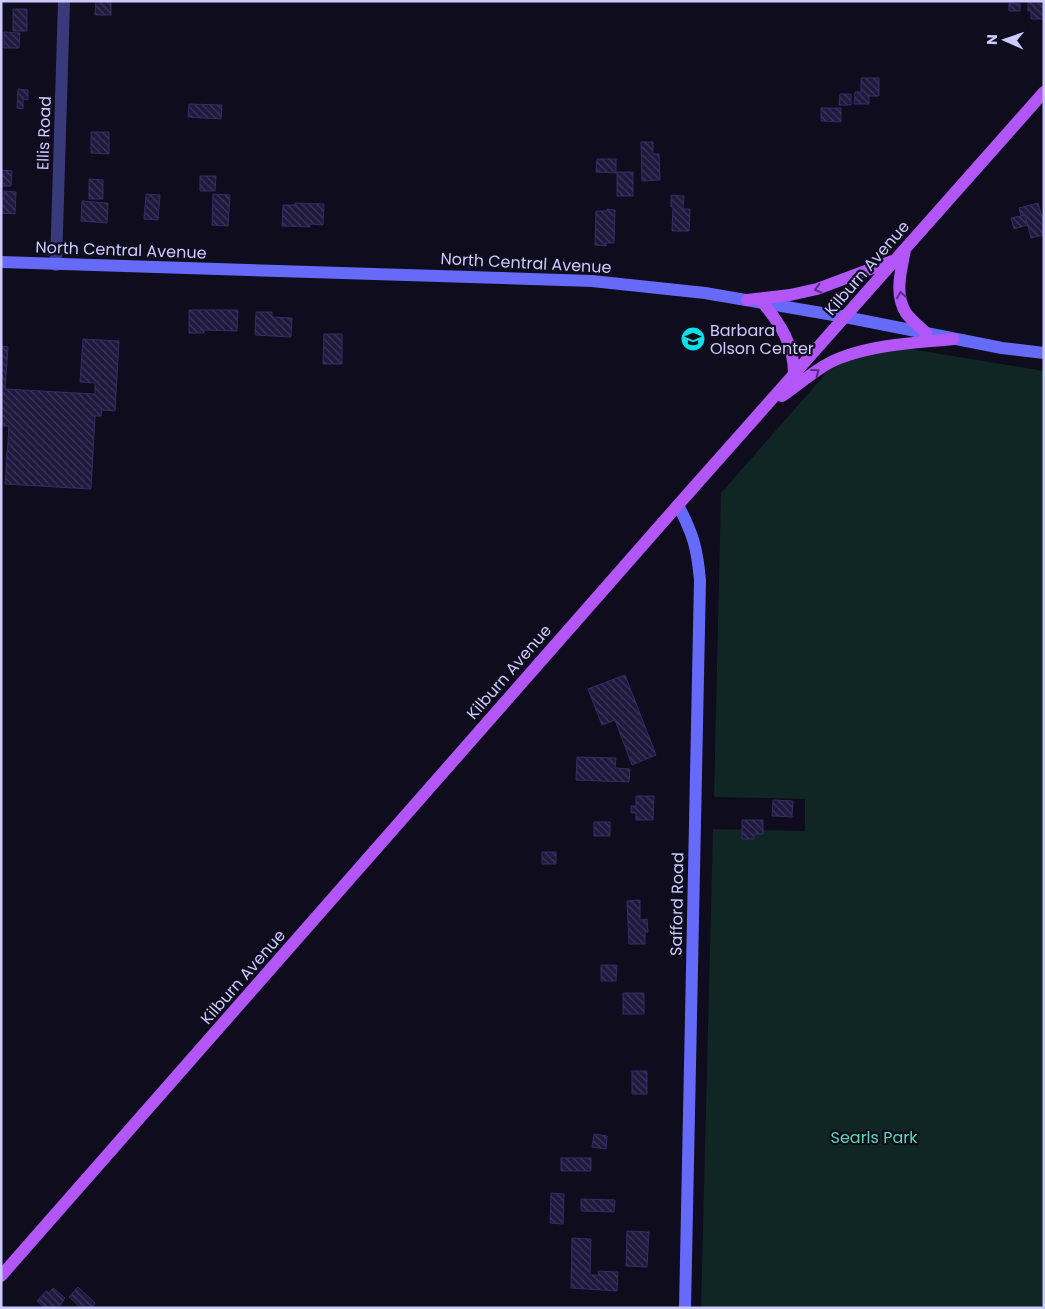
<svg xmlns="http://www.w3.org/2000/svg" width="1045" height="1309" font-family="Poppins,sans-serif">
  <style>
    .green { fill: #102624 }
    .building { fill: url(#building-back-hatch); stroke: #342c68 }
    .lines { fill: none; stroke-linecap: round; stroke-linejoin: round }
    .street { stroke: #393a7a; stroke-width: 12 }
    .secondary { stroke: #656af9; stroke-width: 12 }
    .primary { stroke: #b256f8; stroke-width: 12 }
    .oneway { stroke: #582d80 }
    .labels { text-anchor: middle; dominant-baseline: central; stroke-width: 4.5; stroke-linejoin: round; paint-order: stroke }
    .street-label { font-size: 16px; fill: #cdcafd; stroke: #0e0c1d }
    .poi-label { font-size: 16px; fill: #cdcafd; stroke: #0e0c1d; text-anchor: start }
    .park-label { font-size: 16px; fill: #5ad9b2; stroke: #0e0c1d }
  </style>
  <defs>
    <pattern id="building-back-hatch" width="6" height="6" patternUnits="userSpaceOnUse" patternTransform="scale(1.25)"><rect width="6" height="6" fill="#1e193d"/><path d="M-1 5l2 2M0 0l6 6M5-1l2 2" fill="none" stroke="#3e395a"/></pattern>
  </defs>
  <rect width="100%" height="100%" fill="#0e0c1d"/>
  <path class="green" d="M 911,349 L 1044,371 L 1044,1308 L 701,1308 L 713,829 L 805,831 L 805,799 L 714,797 L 721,493 L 828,371 L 863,352 Z"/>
  <path class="building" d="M 96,1 L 111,1 L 111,15 L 95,15 Z
    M 1028,1 L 1044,1 L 1044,19 L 1031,19 L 1031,11 L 1028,11 Z
    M 1009,3 L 1020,4 L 1020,11 L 1009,11 Z
    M 13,9 L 27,9 L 27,31 L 13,31 Z
    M 4,32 L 20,33 L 19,48 L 4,48 Z
    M 861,78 L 879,78 L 879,96 L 869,96 L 869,104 L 854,104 L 855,92 L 861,92 Z
    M 18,89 L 28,90 L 28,100 L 23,99 L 23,109 L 17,108 Z
    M 840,94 L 851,94 L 851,105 L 839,105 Z
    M 189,104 L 222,105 L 221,119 L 188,117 Z
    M 821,108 L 841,108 L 841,122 L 821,121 Z
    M 91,132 L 109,132 L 109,154 L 91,153 Z
    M 641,142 L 653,142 L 653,154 L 659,154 L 660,180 L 642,181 Z
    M 597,159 L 616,159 L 616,173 L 596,172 Z
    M 1,170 L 12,171 L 11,186 L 1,186 Z
    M 617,172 L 633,172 L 633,196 L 617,196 Z
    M 200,176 L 216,176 L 215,191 L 200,191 Z
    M 89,179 L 103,180 L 103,199 L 89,199 Z
    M 4,191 L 16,192 L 15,214 L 1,213 L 1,197 L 4,197 Z
    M 146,194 L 160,195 L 158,220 L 144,219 Z
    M 213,194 L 230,195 L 228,226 L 212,225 Z
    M 671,195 L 684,196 L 683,209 L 690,209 L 689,231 L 672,231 L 673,207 L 671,207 Z
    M 82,201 L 108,203 L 107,223 L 81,221 Z
    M 295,203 L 324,204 L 323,225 L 310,224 L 310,227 L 282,226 L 283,205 L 295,205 Z
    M 1038,203 L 1044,224 L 1044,235 L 1031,238 L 1025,215 L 1021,215 L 1019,208 Z
    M 607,209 L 615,210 L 614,243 L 606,243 L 606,246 L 595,245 L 596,211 L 607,211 Z
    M 1025,215 L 1027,225 L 1014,229 L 1011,218 Z
    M 189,310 L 238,310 L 237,331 L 204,330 L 204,333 L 189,333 Z
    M 256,312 L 272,312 L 272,317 L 292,318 L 291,337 L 255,335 Z
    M 324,334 L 342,334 L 342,364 L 323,364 Z
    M 83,339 L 119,341 L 115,411 L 102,410 L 101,416 L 95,416 L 91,489 L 5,484 L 9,426 L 1,426 L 1,346 L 8,347 L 5,389 L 95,394 L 95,383 L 80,382 Z
    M 625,675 L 656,755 L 632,765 L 615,720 L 602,725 L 588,689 Z
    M 577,757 L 616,758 L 615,768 L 630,769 L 629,782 L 576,780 Z
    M 636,796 L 654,796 L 653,820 L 636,820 L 636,813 L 631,813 L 631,806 L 636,806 Z
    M 773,800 L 793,801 L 792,817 L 772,816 Z
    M 742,820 L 763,820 L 763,834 L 754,834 L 754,839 L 742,839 Z
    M 594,822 L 610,822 L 610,836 L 594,836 Z
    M 542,852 L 556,852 L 556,864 L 542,864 Z
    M 640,900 L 640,920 L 647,919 L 648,932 L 645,932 L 645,944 L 629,944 L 627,901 Z
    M 601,965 L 617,965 L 616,981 L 601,981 Z
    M 623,993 L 644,993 L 644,1014 L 623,1014 Z
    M 632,1071 L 647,1071 L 647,1094 L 632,1094 Z
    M 594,1134 L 607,1136 L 606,1149 L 592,1147 Z
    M 561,1158 L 591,1158 L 591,1171 L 561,1171 Z
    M 551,1193 L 564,1194 L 563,1224 L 550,1223 Z
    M 581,1199 L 615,1200 L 614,1212 L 581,1211 Z
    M 627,1231 L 649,1232 L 647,1267 L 626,1266 Z
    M 572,1238 L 591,1239 L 590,1275 L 599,1275 L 598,1271 L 618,1272 L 617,1291 L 571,1288 Z
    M 78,1287 L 95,1303 L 91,1308 L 81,1308 L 69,1297 Z
    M 53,1288 L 65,1298 L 58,1308 L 45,1308 L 37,1301 L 46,1291 L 49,1293 Z"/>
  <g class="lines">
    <path class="street" d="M 56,265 L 64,1"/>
    <path class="secondary" d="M 1,262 L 592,281 L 705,293 L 845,317 L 1002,348 L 1044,353
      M 678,505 C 693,534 697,547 700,580 L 685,1308"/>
    <path class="primary" d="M 905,250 C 901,271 894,294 906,313 C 911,320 920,327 926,333
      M 747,300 L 790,295 L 817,289 L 892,261
      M 763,303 C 781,325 794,345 794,374
      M 782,396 C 801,383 819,366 840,358 C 876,344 916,343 953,339
      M 1,1276 L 678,505 L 1044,92"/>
  </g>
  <defs><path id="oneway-chevron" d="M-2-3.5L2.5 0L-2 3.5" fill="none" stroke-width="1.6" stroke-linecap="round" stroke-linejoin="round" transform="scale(1.25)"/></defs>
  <g class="oneway">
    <use href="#oneway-chevron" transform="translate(818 289) rotate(165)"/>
    <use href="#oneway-chevron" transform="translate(901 295) rotate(-99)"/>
    <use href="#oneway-chevron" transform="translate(816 372) rotate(-36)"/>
  </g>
  <defs>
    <symbol id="school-disc" viewBox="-11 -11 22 22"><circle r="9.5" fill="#09e0ea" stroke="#0e0c1d"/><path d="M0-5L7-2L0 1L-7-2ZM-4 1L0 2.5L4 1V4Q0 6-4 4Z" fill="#111"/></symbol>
  </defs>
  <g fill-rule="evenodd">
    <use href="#school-disc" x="679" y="325" width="28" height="28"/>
  </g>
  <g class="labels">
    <g class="street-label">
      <text transform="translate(44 133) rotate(-88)">Ellis Road</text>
      <text transform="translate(121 250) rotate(2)">North Central Avenue</text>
      <text transform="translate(526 263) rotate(3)">North Central Avenue</text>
      <text transform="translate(867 268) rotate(-49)">Kilburn Avenue</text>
      <text transform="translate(509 672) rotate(-49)">Kilburn Avenue</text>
      <text transform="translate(677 904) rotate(-89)">Safford Road</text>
      <text transform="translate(243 977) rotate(-49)">Kilburn Avenue</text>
    </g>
    <g class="poi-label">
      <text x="710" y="330">Barbara<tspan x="710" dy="18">Olson Center</tspan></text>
    </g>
    <g class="park-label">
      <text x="874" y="1137">Searls Park</text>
    </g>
  </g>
  <rect width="1045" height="1309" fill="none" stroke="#cdcafd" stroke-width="5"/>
  <g transform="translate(1005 40) rotate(272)" stroke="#0e0c1d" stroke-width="4" paint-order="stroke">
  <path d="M0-4L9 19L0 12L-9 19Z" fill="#cdcafd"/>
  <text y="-8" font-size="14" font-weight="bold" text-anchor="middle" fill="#cdcafd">N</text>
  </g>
</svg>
